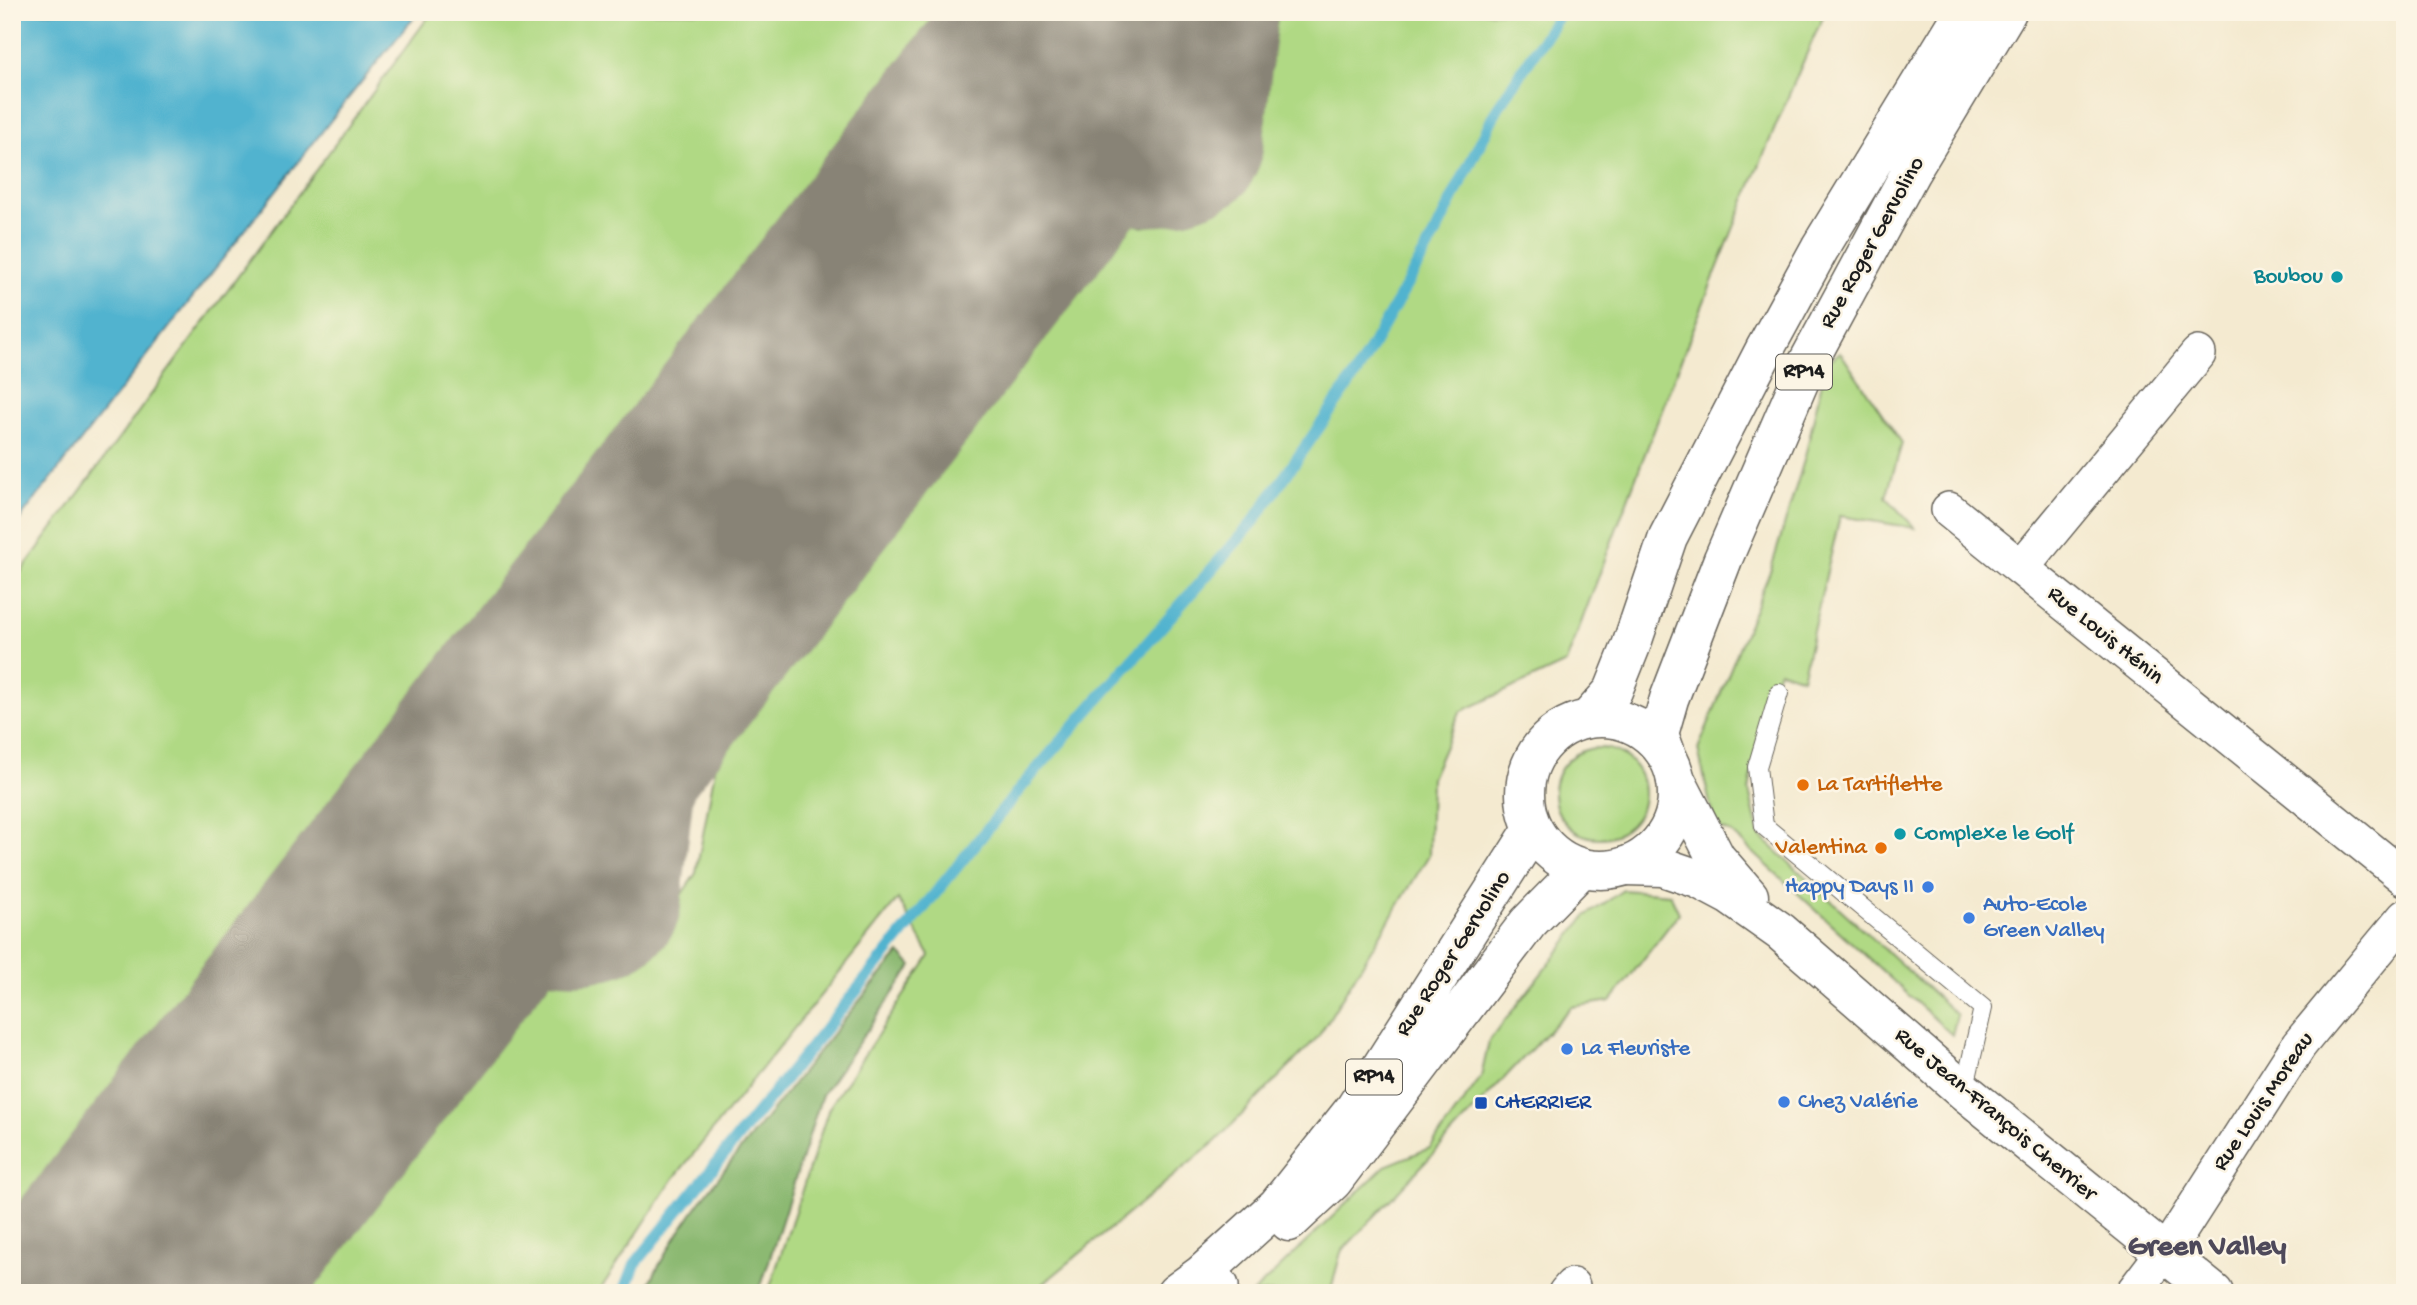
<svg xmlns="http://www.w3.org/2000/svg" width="2417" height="1305" font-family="'Gochi Hand',sans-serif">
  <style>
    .green { fill: #b0d984; stroke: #667a50; stroke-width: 2 }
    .forest { fill: #8cb972; stroke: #546a47; stroke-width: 2 }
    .water { fill: #51b3cf; stroke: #366876; stroke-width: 2 }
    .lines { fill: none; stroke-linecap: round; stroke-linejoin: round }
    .stream { stroke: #51b3cf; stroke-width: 12 }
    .taxiway { stroke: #888376; stroke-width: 116 }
    .runway { stroke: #888376; stroke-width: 287 }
    .lane-casing { stroke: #68645b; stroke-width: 20 }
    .street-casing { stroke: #68645b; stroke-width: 38 }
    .secondary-casing { stroke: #68645b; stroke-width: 41 }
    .primary-casing { stroke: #68645b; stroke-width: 41 }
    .lane { stroke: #fff; stroke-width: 18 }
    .street { stroke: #fff; stroke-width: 35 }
    .secondary { stroke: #fff; stroke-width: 38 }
    .primary { stroke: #fff; stroke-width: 38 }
    .culture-dot { fill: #0f9aa8; stroke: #fcf5e5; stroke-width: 2.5 }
    .food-dot { fill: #e8710a; stroke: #fcf5e5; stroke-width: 2.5 }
    .shop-dot { fill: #3f7fe0; stroke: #fcf5e5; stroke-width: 2.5 }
    .transit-dot { fill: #1a4fb4; stroke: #fcf5e5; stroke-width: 2.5 }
    .labels { text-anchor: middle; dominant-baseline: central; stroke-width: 5; stroke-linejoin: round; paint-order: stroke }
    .shield { fill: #fcf5e5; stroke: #5f5d58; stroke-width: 2 }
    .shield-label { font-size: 21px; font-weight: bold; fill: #1c1c1c }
    .street-label { font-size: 23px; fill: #1c1c1c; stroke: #fcf5e5 }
    .culture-label { font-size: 23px; fill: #0d838f; stroke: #fcf5e5; text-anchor: end }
    .food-label { font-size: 23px; fill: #c56008; stroke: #fcf5e5; text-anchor: start }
    .shop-label { font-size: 23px; fill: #366cbe; stroke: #fcf5e5; text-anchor: start }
    .transit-label { font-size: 23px; fill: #164399; stroke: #fcf5e5; text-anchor: start }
    .district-label { font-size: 30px; font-weight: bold; fill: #4e495a; stroke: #fcf5e5 }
  </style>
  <rect width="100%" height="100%" fill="#fcf5e5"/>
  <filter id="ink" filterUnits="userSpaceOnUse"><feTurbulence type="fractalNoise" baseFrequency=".0143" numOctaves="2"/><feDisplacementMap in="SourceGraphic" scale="14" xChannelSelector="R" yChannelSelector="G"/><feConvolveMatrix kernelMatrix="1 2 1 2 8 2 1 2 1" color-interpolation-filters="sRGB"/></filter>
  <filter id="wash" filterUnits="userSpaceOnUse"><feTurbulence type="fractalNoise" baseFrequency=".00686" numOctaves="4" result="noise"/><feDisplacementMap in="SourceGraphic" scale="28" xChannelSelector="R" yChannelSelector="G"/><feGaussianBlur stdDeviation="1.57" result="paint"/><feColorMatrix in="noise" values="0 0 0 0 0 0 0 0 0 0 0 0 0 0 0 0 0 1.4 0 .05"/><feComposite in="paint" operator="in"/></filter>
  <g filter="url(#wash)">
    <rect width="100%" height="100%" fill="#f4ead0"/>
    <path class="green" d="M 432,12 L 990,12 L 12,1282 L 12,584 Z
      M 1278,12 L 1825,12 C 1730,226 1648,444 1566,663 L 1460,712 L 1431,778 L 1429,855 L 1318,1037 L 1216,1141 L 1032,1293 L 768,1293 L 829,1108 L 930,956 L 898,899 L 674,1178 L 598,1293 L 272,1293 L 491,991 L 637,960 L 696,873 L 729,692 L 1096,208 L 1142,227 L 1199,217 L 1258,147 Z
      M 1840,352 L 1902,443 L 1886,497 L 1915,528 L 1840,516 L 1802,678 L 1779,670 L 1763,709 L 1749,791 L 1759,835 L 1957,1015 L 1952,1035 L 1732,833 L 1715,827 L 1698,749 L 1771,569 L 1805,457 L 1826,364 Z
      M1554 793a45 45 0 1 1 90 0a45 45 0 1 1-90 0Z
      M 1623,890 L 1670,894 L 1679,913 L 1611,1001 L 1571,1007 L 1341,1252 L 1330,1293 L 1253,1293 L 1385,1166 L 1430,1148 L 1481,1077 L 1489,1041 L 1586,916 Z"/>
    <path class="forest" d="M 900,953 L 912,966 L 822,1095 L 762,1283 L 756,1293 L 645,1293 C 674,1229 722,1173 766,1118 C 810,1063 853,1006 900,953 Z"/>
    <path class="water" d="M 12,12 L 418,12 L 342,106 L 12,529 Z"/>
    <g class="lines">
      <path class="stream" d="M 624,1293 L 635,1264 L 1024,784 L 1254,521 L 1358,371 L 1434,236 L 1497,109 L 1561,12"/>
      <path class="taxiway" d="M 1086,12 C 1025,66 1067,161 1143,168 C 1164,170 1182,164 1200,156 L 1205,146 L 1220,12
        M 551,746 C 533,754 514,760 500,774 C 435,837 502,934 583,925 C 599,923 615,918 623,904 L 656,611
        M 157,1293 L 177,1233"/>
      <path class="runway" d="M 130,1293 L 1117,12"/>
    </g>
  </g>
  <g filter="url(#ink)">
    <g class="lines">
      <defs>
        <path id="lane" d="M 1779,693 L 1757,767 L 1764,826 L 1983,1008 L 1964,1091"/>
        <path id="street" d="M 2198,354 L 2021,568 L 2405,878
          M 1949,510 L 2021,568
          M 1220,1293 L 1221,1286
          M 1566,1293 L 1572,1286
          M 2133,1293 L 2177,1235 L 2299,1045 L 2405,917"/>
        <path id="secondary" d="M 1676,780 L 1716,858 L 1749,896
          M 1626,866 L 1663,867 L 1698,879 L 1730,896 L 1781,932 L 1964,1091 L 2214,1293"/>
        <path id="primary" d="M1525 794a76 76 0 1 1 152 0a76 76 0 1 1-152 0Z
          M 1589,718 L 1613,691 L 1631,646 L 1668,537 L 1766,347 L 1820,248 L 1964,12
          M 1667,756 L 1659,734 L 1669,699 L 1723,559 L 1807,364 L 1910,173 L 2007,12
          M 1289,1222 L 1333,1181 L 1528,923 L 1582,868
          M 1176,1293 L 1202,1274 L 1277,1206 L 1355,1108 L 1533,829"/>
      </defs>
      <use href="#lane" class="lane-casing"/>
      <use href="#street" class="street-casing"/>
      <use href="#secondary" class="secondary-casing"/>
      <use href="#primary" class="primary-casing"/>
      <use href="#lane" class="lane"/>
      <use href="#street" class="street"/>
      <use href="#secondary" class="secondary"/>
      <use href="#primary" class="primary"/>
    </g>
  </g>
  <g class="culture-dot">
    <circle cx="2337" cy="277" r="7"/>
    <circle cx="1900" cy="834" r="7"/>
  </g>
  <g class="food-dot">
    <circle cx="1803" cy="785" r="7"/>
    <circle cx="1881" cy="848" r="7"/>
  </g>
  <g class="shop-dot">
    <circle cx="1928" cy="887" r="7"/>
    <circle cx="1969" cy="918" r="7"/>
    <circle cx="1567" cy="1049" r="7"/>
    <circle cx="1784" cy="1102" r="7"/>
  </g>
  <rect class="transit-dot" x="1474" y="1096" width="14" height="14" rx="3.5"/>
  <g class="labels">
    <g class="shield">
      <rect x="1776" y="354.5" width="56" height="35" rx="5"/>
      <rect x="1346" y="1059.5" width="56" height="35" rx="5"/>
    </g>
    <g class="shield-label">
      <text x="1804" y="372">RP14</text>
      <text x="1374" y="1077">RP14</text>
    </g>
    <g class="street-label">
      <text transform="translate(1873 243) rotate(-61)">Rue Roger Gervolino</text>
      <text transform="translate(2105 636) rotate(39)">Rue Louis Hénin</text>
      <text transform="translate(1454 954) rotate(-57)">Rue Roger Gervolino</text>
      <text transform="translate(2264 1102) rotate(-56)">Rue Louis Moreau</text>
      <text transform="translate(1995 1115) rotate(40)">Rue Jean-François Cherrier</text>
    </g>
    <g class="culture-label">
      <text x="2323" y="277">Boubou</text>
      <text x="1914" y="834" text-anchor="start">Complexe le Golf</text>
    </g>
    <g class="food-label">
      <text x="1817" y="785">La Tartiflette</text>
      <text x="1867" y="848" text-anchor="end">Valentina</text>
    </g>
    <g class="shop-label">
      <text x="1914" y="887" text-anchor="end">Happy Days II</text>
      <text x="1983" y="905">Auto-Ecole<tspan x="1983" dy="26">Green Valley</tspan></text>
      <text x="1581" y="1049">La Fleuriste</text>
      <text x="1798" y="1102">Chez Valérie</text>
    </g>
    <g class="transit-label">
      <text x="1495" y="1103">CHERRIER</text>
    </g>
    <g class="district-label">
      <text x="2207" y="1248">Green Valley</text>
    </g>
  </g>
  <rect width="2417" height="1305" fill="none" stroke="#fcf5e5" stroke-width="42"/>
</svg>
